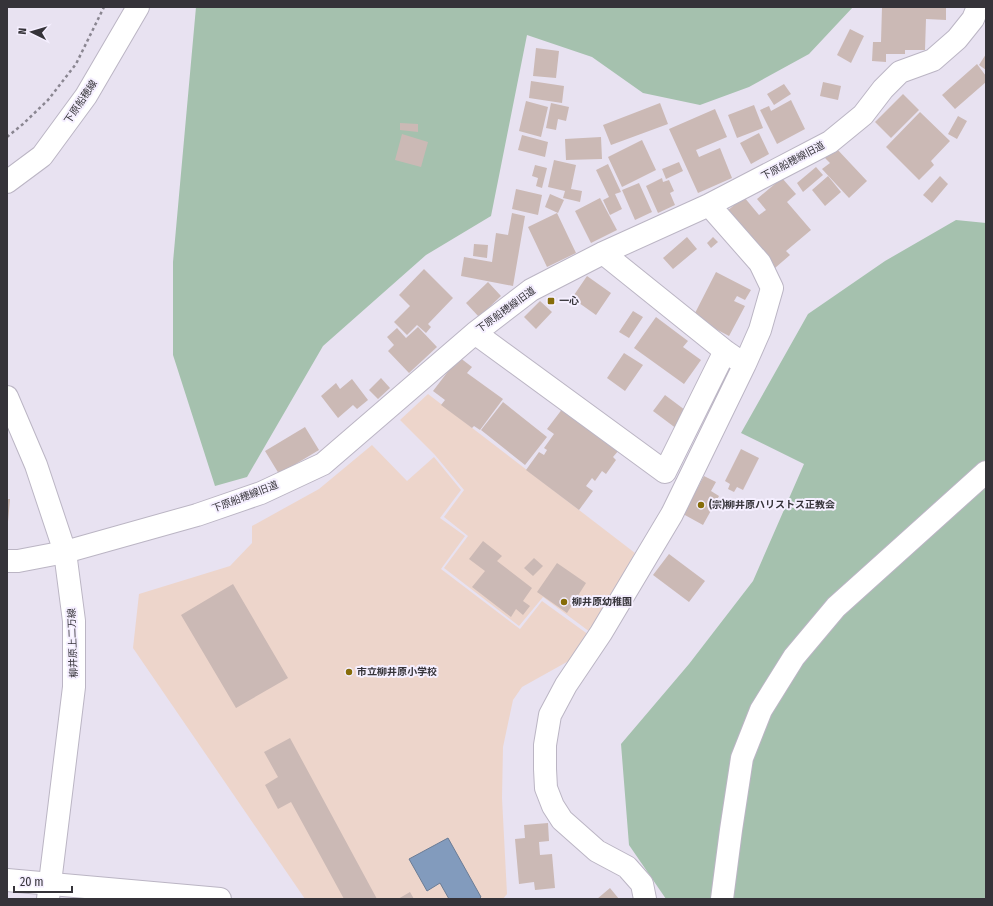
<svg xmlns="http://www.w3.org/2000/svg" width="993" height="906" font-family="'Fira Sans Condensed','Noto Sans JP',sans-serif">
  <style>
    .education { fill: #edd5cb }
    .green { fill: #a5c1ae }
    .water { fill: #829bbd; stroke: #6b7c95 }
    .building { fill: #cbb9b5 }
    .lines { fill: none; stroke-linecap: round; stroke-linejoin: round }
    .minor-casing { stroke: #bbb5c4; stroke-width: 24 }
    .major-casing { stroke: #bbb5c4; stroke-width: 24 }
    .path { stroke: #8a8691; stroke-width: 2.5; stroke-dasharray: 3 3; stroke-linecap: butt }
    .minor { stroke: #fff; stroke-width: 22 }
    .major { stroke: #fff; stroke-width: 22 }
    .poi-dot { fill: #866c09; stroke: #f5efff; stroke-width: 1.5 }
    .labels { text-anchor: middle; dominant-baseline: central; stroke-width: 4; stroke-linejoin: round; paint-order: stroke }
    .street-label { font-size: 10px; fill: #353339; stroke: #f5efff }
    .poi-label { font-size: 10px; font-weight: bold; fill: #353339; stroke: #f5efff; text-anchor: start }
  </style>
  <rect width="100%" height="100%" fill="#e8e2f1"/>
  <path class="education" d="M 428,394 L 635,553 L 590,632 L 543,597 L 519,626 L 444,568 L 468,536 L 444,517 L 464,490 L 435,455 L 400,420 Z
    M 372,445 L 407,481 L 434,457 L 461,490 L 440,518 L 465,536 L 441,569 L 520,629 L 542,601 L 589,635 L 574,658 L 522,687 L 513,700 L 503,747 L 502,798 L 507,894 L 503,899 L 305,899 L 133,648 L 139,594 L 230,566 L 252,543 L 252,526 L 319,489 Z"/>
  <path class="green" d="M 196,7 L 853,7 L 809,54 L 749,87 L 700,105 L 643,93 L 592,57 L 527,35 L 491,216 L 426,255 L 323,346 L 247,477 L 215,486 L 173,355 L 173,262 Z
    M 956,220 L 986,223 L 986,899 L 666,899 L 629,845 L 621,744 L 689,664 L 753,581 L 804,464 L 741,433 L 808,314 L 885,261 Z"/>
  <path class="water" d="M 448,838 L 481,897 L 479,899 L 449,899 L 440,883 L 427,891 L 409,859 Z"/>
  <path class="building" d="M 882,7 L 946,7 L 946,20 L 926,19 L 925,50 L 905,50 L 905,54 L 886,54 L 886,62 L 872,61 L 873,42 L 881,42 Z
    M 850,29 L 864,36 L 851,63 L 837,55 Z
    M 536,48 L 559,51 L 556,78 L 533,76 Z
    M 986,54 L 986,70 L 979,65 Z
    M 977,64 L 986,76 L 986,82 L 955,109 L 942,95 Z
    M 531,81 L 564,86 L 562,103 L 529,98 Z
    M 823,82 L 841,86 L 838,100 L 820,96 Z
    M 784,84 L 791,94 L 774,105 L 767,94 Z
    M 903,94 L 919,110 L 891,138 L 875,122 Z
    M 791,100 L 805,129 L 777,144 L 760,110 L 769,106 L 771,111 Z
    M 526,101 L 548,107 L 541,137 L 519,131 Z
    M 551,103 L 569,107 L 566,121 L 558,119 L 556,130 L 546,128 Z
    M 660,103 L 668,124 L 611,145 L 603,125 Z
    M 754,105 L 763,128 L 737,138 L 728,115 Z
    M 715,109 L 727,137 L 696,150 L 699,157 L 720,148 L 732,178 L 698,193 L 669,129 Z
    M 920,112 L 950,141 L 931,161 L 934,165 L 919,180 L 886,147 Z
    M 958,116 L 967,121 L 957,139 L 948,134 Z
    M 400,123 L 418,124 L 418,132 L 400,130 Z
    M 759,133 L 769,154 L 751,164 L 740,143 Z
    M 402,134 L 428,142 L 421,167 L 395,160 Z
    M 522,135 L 548,142 L 545,157 L 518,150 Z
    M 601,137 L 602,159 L 566,160 L 565,139 Z
    M 642,140 L 656,170 L 622,187 L 608,157 Z
    M 836,148 L 867,181 L 849,198 L 822,169 L 830,163 L 825,158 Z
    M 554,160 L 576,165 L 571,189 L 582,191 L 580,202 L 563,198 L 565,191 L 548,187 Z
    M 679,162 L 683,171 L 666,179 L 662,169 Z
    M 608,164 L 621,192 L 615,194 L 622,209 L 610,215 L 603,200 L 609,197 L 596,170 Z
    M 535,165 L 547,168 L 542,188 L 536,186 L 538,178 L 532,176 Z
    M 816,167 L 823,175 L 803,192 L 797,183 Z
    M 828,176 L 841,192 L 825,206 L 812,190 Z
    M 940,176 L 948,184 L 932,203 L 923,195 Z
    M 662,178 L 663,182 L 669,180 L 674,191 L 670,193 L 675,205 L 658,213 L 646,186 Z
    M 782,178 L 796,194 L 787,202 L 811,230 L 786,251 L 790,255 L 775,268 L 727,211 L 744,197 L 759,215 L 766,210 L 757,199 Z
    M 639,183 L 652,212 L 635,220 L 622,190 Z
    M 516,189 L 542,195 L 538,215 L 512,209 Z
    M 550,194 L 564,200 L 558,213 L 545,207 Z
    M 600,198 L 617,230 L 591,243 L 575,211 Z
    M 512,213 L 525,216 L 513,286 L 461,276 L 464,257 L 492,262 L 496,233 L 508,235 Z
    M 557,213 L 576,253 L 547,267 L 528,227 Z
    M 687,237 L 697,249 L 673,269 L 663,258 Z
    M 713,237 L 718,242 L 711,248 L 707,243 Z
    M 474,244 L 488,245 L 487,258 L 473,256 Z
    M 424,269 L 453,298 L 428,324 L 431,327 L 426,333 L 417,325 L 407,335 L 394,322 L 410,306 L 399,295 Z
    M 716,272 L 751,290 L 745,300 L 737,296 L 734,301 L 745,306 L 729,336 L 693,317 Z
    M 587,276 L 611,293 L 596,315 L 572,298 Z
    M 488,282 L 501,296 L 479,317 L 466,303 Z
    M 540,301 L 552,312 L 536,329 L 524,317 Z
    M 633,311 L 643,317 L 629,338 L 619,332 Z
    M 656,317 L 688,341 L 683,347 L 701,360 L 684,384 L 634,348 Z
    M 418,327 L 437,347 L 409,373 L 388,351 L 394,345 L 387,337 L 397,328 L 406,338 Z
    M 624,353 L 643,365 L 625,391 L 607,378 Z
    M 459,357 L 472,367 L 467,373 L 503,399 L 480,430 L 474,426 L 472,428 L 441,405 L 445,400 L 433,391 Z
    M 381,378 L 390,388 L 378,399 L 369,390 Z
    M 352,379 L 368,400 L 357,409 L 353,405 L 338,418 L 321,396 L 336,383 L 340,389 Z
    M 665,395 L 689,413 L 677,429 L 653,411 Z
    M 503,402 L 547,437 L 525,465 L 481,430 Z
    M 563,408 L 619,450 L 613,457 L 616,460 L 606,474 L 602,471 L 595,481 L 592,478 L 586,486 L 593,491 L 579,510 L 526,470 L 539,452 L 544,455 L 547,450 L 544,448 L 554,434 L 547,429 Z
    M 305,427 L 319,450 L 279,474 L 265,451 Z
    M 741,449 L 759,458 L 743,490 L 737,487 L 734,492 L 728,489 L 730,484 L 725,481 Z
    M 704,476 L 716,482 L 711,491 L 719,496 L 703,525 L 683,514 Z
    M 7,499 L 10,499 L 8,522 L 7,522 Z
    M 483,541 L 502,556 L 497,561 L 532,588 L 523,601 L 530,606 L 523,615 L 516,609 L 511,617 L 472,587 L 485,571 L 469,559 Z
    M 669,554 L 705,581 L 689,602 L 653,575 Z
    M 534,558 L 543,566 L 533,576 L 524,568 Z
    M 557,563 L 586,583 L 567,613 L 537,592 Z
    M 233,584 L 288,678 L 236,708 L 181,615 Z
    M 290,738 L 377,899 L 344,899 L 291,802 L 278,809 L 265,785 L 278,777 L 264,752 Z
    M 548,823 L 549,841 L 539,842 L 540,855 L 552,854 L 555,888 L 535,890 L 534,882 L 519,884 L 515,839 L 525,838 L 524,825 Z
    M 610,888 L 619,899 L 597,899 Z
    M 410,892 L 414,899 L 398,899 Z"/>
  <g class="lines">
    <defs>
      <path id="minor" d="M 603,253 L 725,351 L 738,360
        M 475,333 L 665,472 L 725,351
        M 7,561 L 18,561 L 65,552 L 197,515 L 261,493 L 323,464 L 475,333 L 531,290 L 603,253 L 709,205 L 830,142 L 863,115 L 883,89 L 900,72 L 933,60 L 957,39 L 973,19 L 978,7
        M 7,880 L 220,899
        M 645,899 L 642,884 L 627,867 L 597,851 L 562,820 L 553,806 L 546,788 L 545,769 L 545,745 L 550,715 L 566,685 L 601,633 L 672,514 L 745,364 L 760,330 L 772,288 L 760,263 L 709,205
        M 722,899 L 731,830 L 742,758 L 761,710 L 794,657 L 836,607 L 986,472"/>
      <path id="major" d="M 7,182 L 42,156 L 86,96 L 138,7
        M 7,397 L 36,465 L 65,552 L 74,621 L 74,687 L 48,899"/>
    </defs>
    <use href="#minor" class="minor-casing"/>
    <use href="#major" class="major-casing"/>
    <path class="path" d="M 7,137 L 23,124 L 48,100 L 76,64 L 104,7"/>
    <use href="#minor" class="minor"/>
    <use href="#major" class="major"/>
  </g>
  <g class="poi-dot">
    <rect x="547" y="297" width="8" height="8" rx="2"/>
    <circle cx="701" cy="505" r="4"/>
    <circle cx="564" cy="602" r="4"/>
    <circle cx="349" cy="672" r="4"/>
  </g>
  <g class="labels">
    <g class="street-label">
      <text transform="translate(81 102) rotate(-56)">下原船穂線</text>
      <text transform="translate(793 161) rotate(-28)">下原船穂線旧道</text>
      <text transform="translate(506 310) rotate(-36)">下原船穂線旧道</text>
      <text transform="translate(245 497) rotate(-21)">下原船穂線旧道</text>
      <text transform="translate(73 643) rotate(-92)">柳井原上二万線</text>
    </g>
    <g class="poi-label">
      <text x="559" y="301">一心</text>
      <text x="709" y="505">(宗)柳井原ハリストス正教会</text>
      <text x="572" y="602">柳井原幼稚園</text>
      <text x="357" y="672">市立柳井原小学校</text>
    </g>
  </g>
  <rect width="993" height="906" fill="none" stroke="#353339" stroke-width="16"/>
  <g transform="translate(32 32) rotate(275)" stroke="#f5efff" stroke-width="3" paint-order="stroke">
  <path d="M0-3L7 15L0 10L-7 15Z" fill="#353339"/>
  <text y="-6" font-size="11" font-weight="bold" text-anchor="middle" fill="#353339">N</text>
  </g>
  <path d="M14 886v6h58v-6" fill="none" stroke="#353339" stroke-width="2"/>
  <text x="20" y="886" font-size="12" fill="#353339" stroke="#f5efff" stroke-width="3" paint-order="stroke">20 m</text>
</svg>
